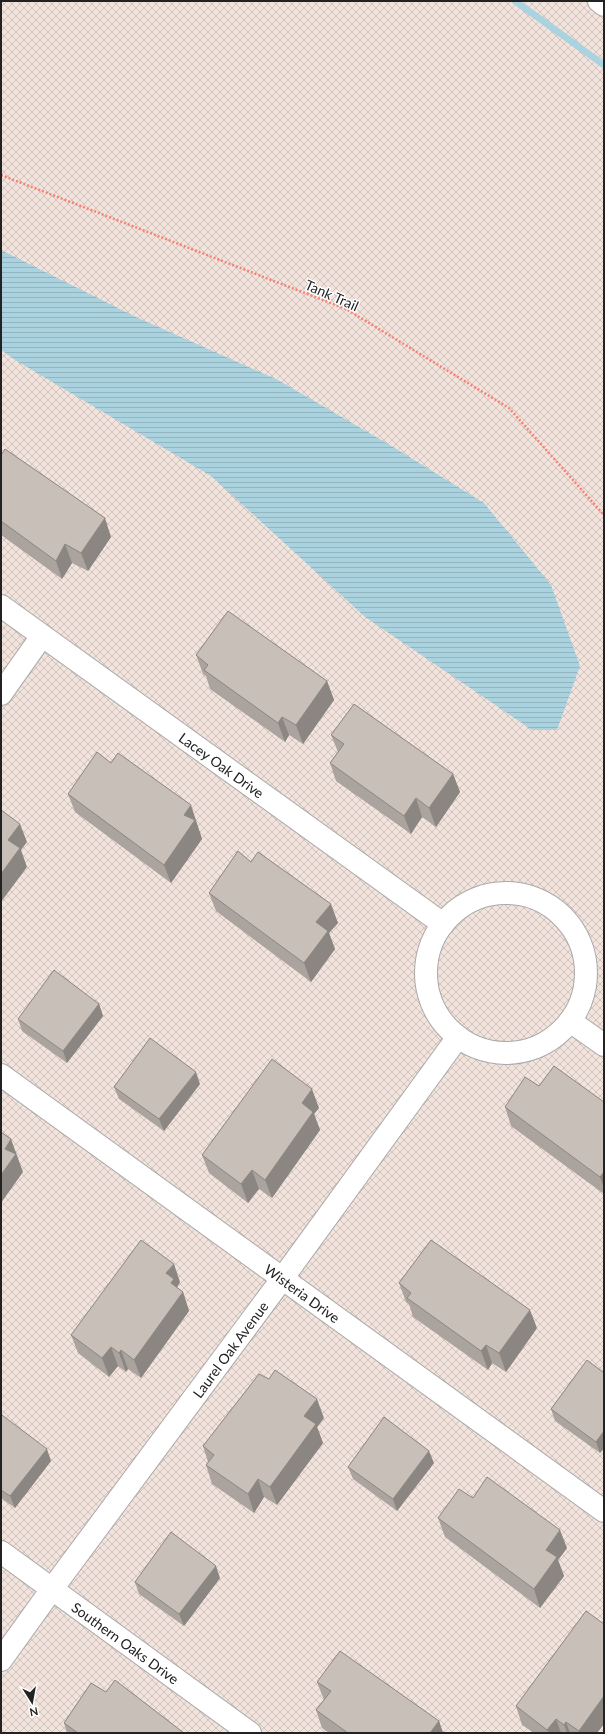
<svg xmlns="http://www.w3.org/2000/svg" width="605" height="1734" font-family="Lato,sans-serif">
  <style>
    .military { fill: url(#military-cross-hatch) }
    .water { fill: url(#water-rules) }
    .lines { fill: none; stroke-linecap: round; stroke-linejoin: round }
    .stream { stroke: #aad3df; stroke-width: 7 }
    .street-casing { stroke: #a9a9a9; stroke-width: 24 }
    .path { stroke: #fa8072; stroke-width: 2.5; stroke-dasharray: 2 2; stroke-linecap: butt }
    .street { stroke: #fff; stroke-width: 22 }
    .wall { fill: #aba49e }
    .shaded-wall { fill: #8b8681 }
    .building { fill: #c7bfb8; stroke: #8b8681 }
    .labels { text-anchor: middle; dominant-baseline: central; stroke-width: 3; stroke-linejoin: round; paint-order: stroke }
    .street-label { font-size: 14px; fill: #222; stroke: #fff }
  </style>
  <defs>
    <pattern id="military-cross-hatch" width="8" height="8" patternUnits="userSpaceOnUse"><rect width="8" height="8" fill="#f3e3dd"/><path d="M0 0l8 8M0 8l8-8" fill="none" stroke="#d0c2bd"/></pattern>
    <pattern id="water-rules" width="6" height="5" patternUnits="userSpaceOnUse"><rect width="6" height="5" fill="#aad3df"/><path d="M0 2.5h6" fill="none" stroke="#92b5bf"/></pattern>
  </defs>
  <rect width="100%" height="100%" fill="#f2efe9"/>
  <path class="military" d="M 1,1 L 604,1 L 604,1733 L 1,1733 Z"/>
  <path class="water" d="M 1,250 L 136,317 L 278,380 L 390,445 L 484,503 L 551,585 L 580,666 L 557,730 L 532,730 L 365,617 L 211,476 L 15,360 L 1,350 Z"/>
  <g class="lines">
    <path class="stream" d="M 515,1 L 604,65"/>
    <defs>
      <g id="street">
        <path d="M 599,1 L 604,5"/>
        <path id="s1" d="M 1,606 L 443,924"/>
        <path d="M 1,694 L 42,636"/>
        <circle cx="506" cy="973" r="80"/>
        <path d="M 570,1021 L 604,1045"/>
        <path id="s2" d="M 1,1075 L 604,1511"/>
        <path id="s3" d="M 1,1552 L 250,1733"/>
        <path id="s4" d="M 1,1660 L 52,1589 L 282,1279 L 458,1037"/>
      </g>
    </defs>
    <use href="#street" class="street-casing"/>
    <path class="path" d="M 1,175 L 346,309 L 509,408 L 604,515"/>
    <use href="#street" class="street"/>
  </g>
  <path class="wall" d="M 1,455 L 111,537 L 88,571 L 72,563 L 62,579 L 1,535 Z
    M 196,655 L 327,681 L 334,700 L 303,744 L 289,735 L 285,742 L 210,689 L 206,676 L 203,674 Z
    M 331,735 L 453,774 L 460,792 L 436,827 L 422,817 L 411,834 L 336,781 L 330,763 L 338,752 Z
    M 68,794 L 197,824 L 202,839 L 171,883 L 75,812 Z
    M 251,862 L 338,923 L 329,933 L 335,949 L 311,982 L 216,911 L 209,893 Z
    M 99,1004 L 103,1016 L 67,1063 L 22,1031 L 18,1019 Z
    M 200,1084 L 164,1131 L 119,1099 L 114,1087 Z
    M 604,1102 L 604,1194 L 511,1126 L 505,1107 Z
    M 319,1108 L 314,1114 L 320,1130 L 272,1198 L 259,1189 L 248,1203 L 209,1173 L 202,1155 Z
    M 180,1282 L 177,1287 L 177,1288 L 183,1292 L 189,1311 L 141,1378 L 128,1369 L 126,1372 L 118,1366 L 109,1377 L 78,1353 L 71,1335 Z
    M 399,1283 L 537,1328 L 506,1372 L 492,1363 L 488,1370 L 413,1317 L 409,1304 L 406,1302 Z
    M 604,1373 L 604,1448 L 600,1453 L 555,1421 L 551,1409 Z
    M 1,1416 L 51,1461 L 15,1508 L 1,1498 Z
    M 324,1418 L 317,1427 L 323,1443 L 277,1505 L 264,1497 L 254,1513 L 212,1484 L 206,1465 L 208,1462 L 203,1446 Z
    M 434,1463 L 397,1511 L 353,1479 L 348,1467 Z
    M 438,1518 L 567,1548 L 558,1560 L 564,1576 L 540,1608 L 445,1537 Z
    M 220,1578 L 184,1626 L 139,1594 L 135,1582 Z
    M 604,1624 L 604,1724 L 597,1733 L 534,1733 L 522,1725 L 516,1706 Z
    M 317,1682 L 439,1721 L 443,1733 L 329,1733 L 322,1728 L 316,1710 L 324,1700 Z
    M 106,1692 L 184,1733 L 67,1733 L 64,1723 Z"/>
  <path class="shaded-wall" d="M 105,518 L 111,537 L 88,571 L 81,553 Z
    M 65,544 L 72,563 L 62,579 L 56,561 Z
    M 327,681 L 334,700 L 303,744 L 296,725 Z
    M 282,717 L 289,735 L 285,742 L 278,723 Z
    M 453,774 L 460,792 L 436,827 L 429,808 Z
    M 416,798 L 422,817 L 411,834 L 404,816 Z
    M 191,805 L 202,839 L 171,883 L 164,865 L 184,815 Z
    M 20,824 L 27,842 L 21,850 L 27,867 L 1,902 L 1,874 L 8,840 Z
    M 331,904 L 338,923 L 329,933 L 335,949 L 311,982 L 304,963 L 316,922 Z
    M 99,1004 L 103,1016 L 67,1063 L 63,1051 Z
    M 196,1072 L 200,1084 L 164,1131 L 159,1119 Z
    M 312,1089 L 319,1108 L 314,1114 L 320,1130 L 272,1198 L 265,1180 L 302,1103 Z
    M 11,1139 L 23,1172 L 1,1203 L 1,1175 L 5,1149 Z
    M 252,1170 L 259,1189 L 248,1203 L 241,1184 Z
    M 604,1172 L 604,1188 L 600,1177 Z
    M 174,1264 L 180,1282 L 177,1287 L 180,1296 L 183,1292 L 189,1311 L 141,1378 L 134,1360 L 166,1273 Z
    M 530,1310 L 537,1328 L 506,1372 L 499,1353 Z
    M 486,1345 L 492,1363 L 488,1370 L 481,1351 Z
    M 111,1347 L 118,1366 L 109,1377 L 102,1358 Z
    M 121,1350 L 128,1369 L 126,1372 L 119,1353 Z
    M 317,1399 L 324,1418 L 317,1427 L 323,1443 L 277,1505 L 270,1487 L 304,1416 Z
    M 604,1431 L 604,1448 L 600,1453 L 596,1442 Z
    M 47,1449 L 51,1461 L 15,1508 L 10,1496 Z
    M 429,1451 L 434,1463 L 397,1511 L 393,1499 Z
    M 258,1479 L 264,1497 L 254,1513 L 248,1494 Z
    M 560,1530 L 567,1548 L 558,1560 L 564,1576 L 540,1608 L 534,1589 L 546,1550 Z
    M 216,1566 L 220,1578 L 184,1626 L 179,1614 Z
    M 604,1696 L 604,1724 L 597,1733 L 579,1733 L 579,1731 Z
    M 556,1719 L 561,1733 L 549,1733 L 547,1730 Z
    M 439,1721 L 443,1733 L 430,1733 Z
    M 566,1722 L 570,1733 L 567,1733 L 564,1725 Z"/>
  <path class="building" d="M 5,449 L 105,518 L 81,553 L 65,544 L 56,561 L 1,521 L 1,455 Z
    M 228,611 L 327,681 L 296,725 L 282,717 L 278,723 L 204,670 L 208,665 L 196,655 Z
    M 354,704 L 453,774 L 429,808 L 416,798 L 404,816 L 330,763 L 344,744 L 331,735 Z
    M 97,752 L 111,763 L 118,753 L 191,805 L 184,815 L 195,820 L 164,865 L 68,794 Z
    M 1,810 L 20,824 L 8,840 L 20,848 L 1,874 Z
    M 238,851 L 251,862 L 258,852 L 331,904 L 316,922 L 328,931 L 304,963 L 209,893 Z
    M 54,970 L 99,1004 L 63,1051 L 18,1019 Z
    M 150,1038 L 196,1072 L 159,1119 L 114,1087 Z
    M 272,1059 L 312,1089 L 302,1103 L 313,1112 L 265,1180 L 252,1170 L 241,1184 L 202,1155 Z
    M 554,1066 L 604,1102 L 604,1172 L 600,1177 L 505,1107 L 525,1077 L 539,1086 Z
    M 1,1132 L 11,1139 L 5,1149 L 16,1154 L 1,1175 Z
    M 141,1240 L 174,1264 L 166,1273 L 174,1279 L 171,1283 L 183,1292 L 134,1360 L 121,1350 L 119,1353 L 111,1347 L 102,1358 L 71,1335 Z
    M 431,1240 L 530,1310 L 499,1353 L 486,1345 L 481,1351 L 407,1298 L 411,1293 L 399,1283 Z
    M 587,1360 L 604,1373 L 604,1431 L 596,1442 L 551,1409 Z
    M 275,1370 L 317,1399 L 304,1416 L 316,1424 L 270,1487 L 258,1479 L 248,1494 L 206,1465 L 214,1455 L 203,1446 L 259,1374 L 269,1379 Z
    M 2,1415 L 47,1449 L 10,1496 L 1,1490 L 1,1416 Z
    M 384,1417 L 429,1451 L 393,1499 L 348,1467 Z
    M 487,1477 L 560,1530 L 546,1550 L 557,1557 L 534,1589 L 438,1518 L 459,1489 L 473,1498 Z
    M 171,1532 L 216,1566 L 179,1614 L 135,1582 Z
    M 586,1611 L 604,1624 L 604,1696 L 579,1731 L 566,1722 L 564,1725 L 556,1719 L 547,1730 L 516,1706 Z
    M 340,1651 L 439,1721 L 430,1733 L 348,1733 L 316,1710 L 331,1691 L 317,1682 Z
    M 115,1680 L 184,1733 L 78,1733 L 64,1723 L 91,1683 L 106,1692 Z"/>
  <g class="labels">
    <g class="street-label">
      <text transform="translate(332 295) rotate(24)">Tank Trail</text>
      <text stroke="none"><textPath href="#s1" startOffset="272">Lacey Oak Drive</textPath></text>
      <text stroke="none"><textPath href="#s2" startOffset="372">Wisteria Drive</textPath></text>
      <text stroke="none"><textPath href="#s4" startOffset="386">Laurel Oak Avenue</textPath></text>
      <text stroke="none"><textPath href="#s3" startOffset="154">Southern Oaks Drive</textPath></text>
    </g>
  </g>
  <rect width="605" height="1734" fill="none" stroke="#222222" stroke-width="4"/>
  <g transform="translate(32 1702) rotate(169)" stroke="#ffffff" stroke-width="3" paint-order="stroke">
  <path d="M0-3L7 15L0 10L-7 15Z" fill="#222222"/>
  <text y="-6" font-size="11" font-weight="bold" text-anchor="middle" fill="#222222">N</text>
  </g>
</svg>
